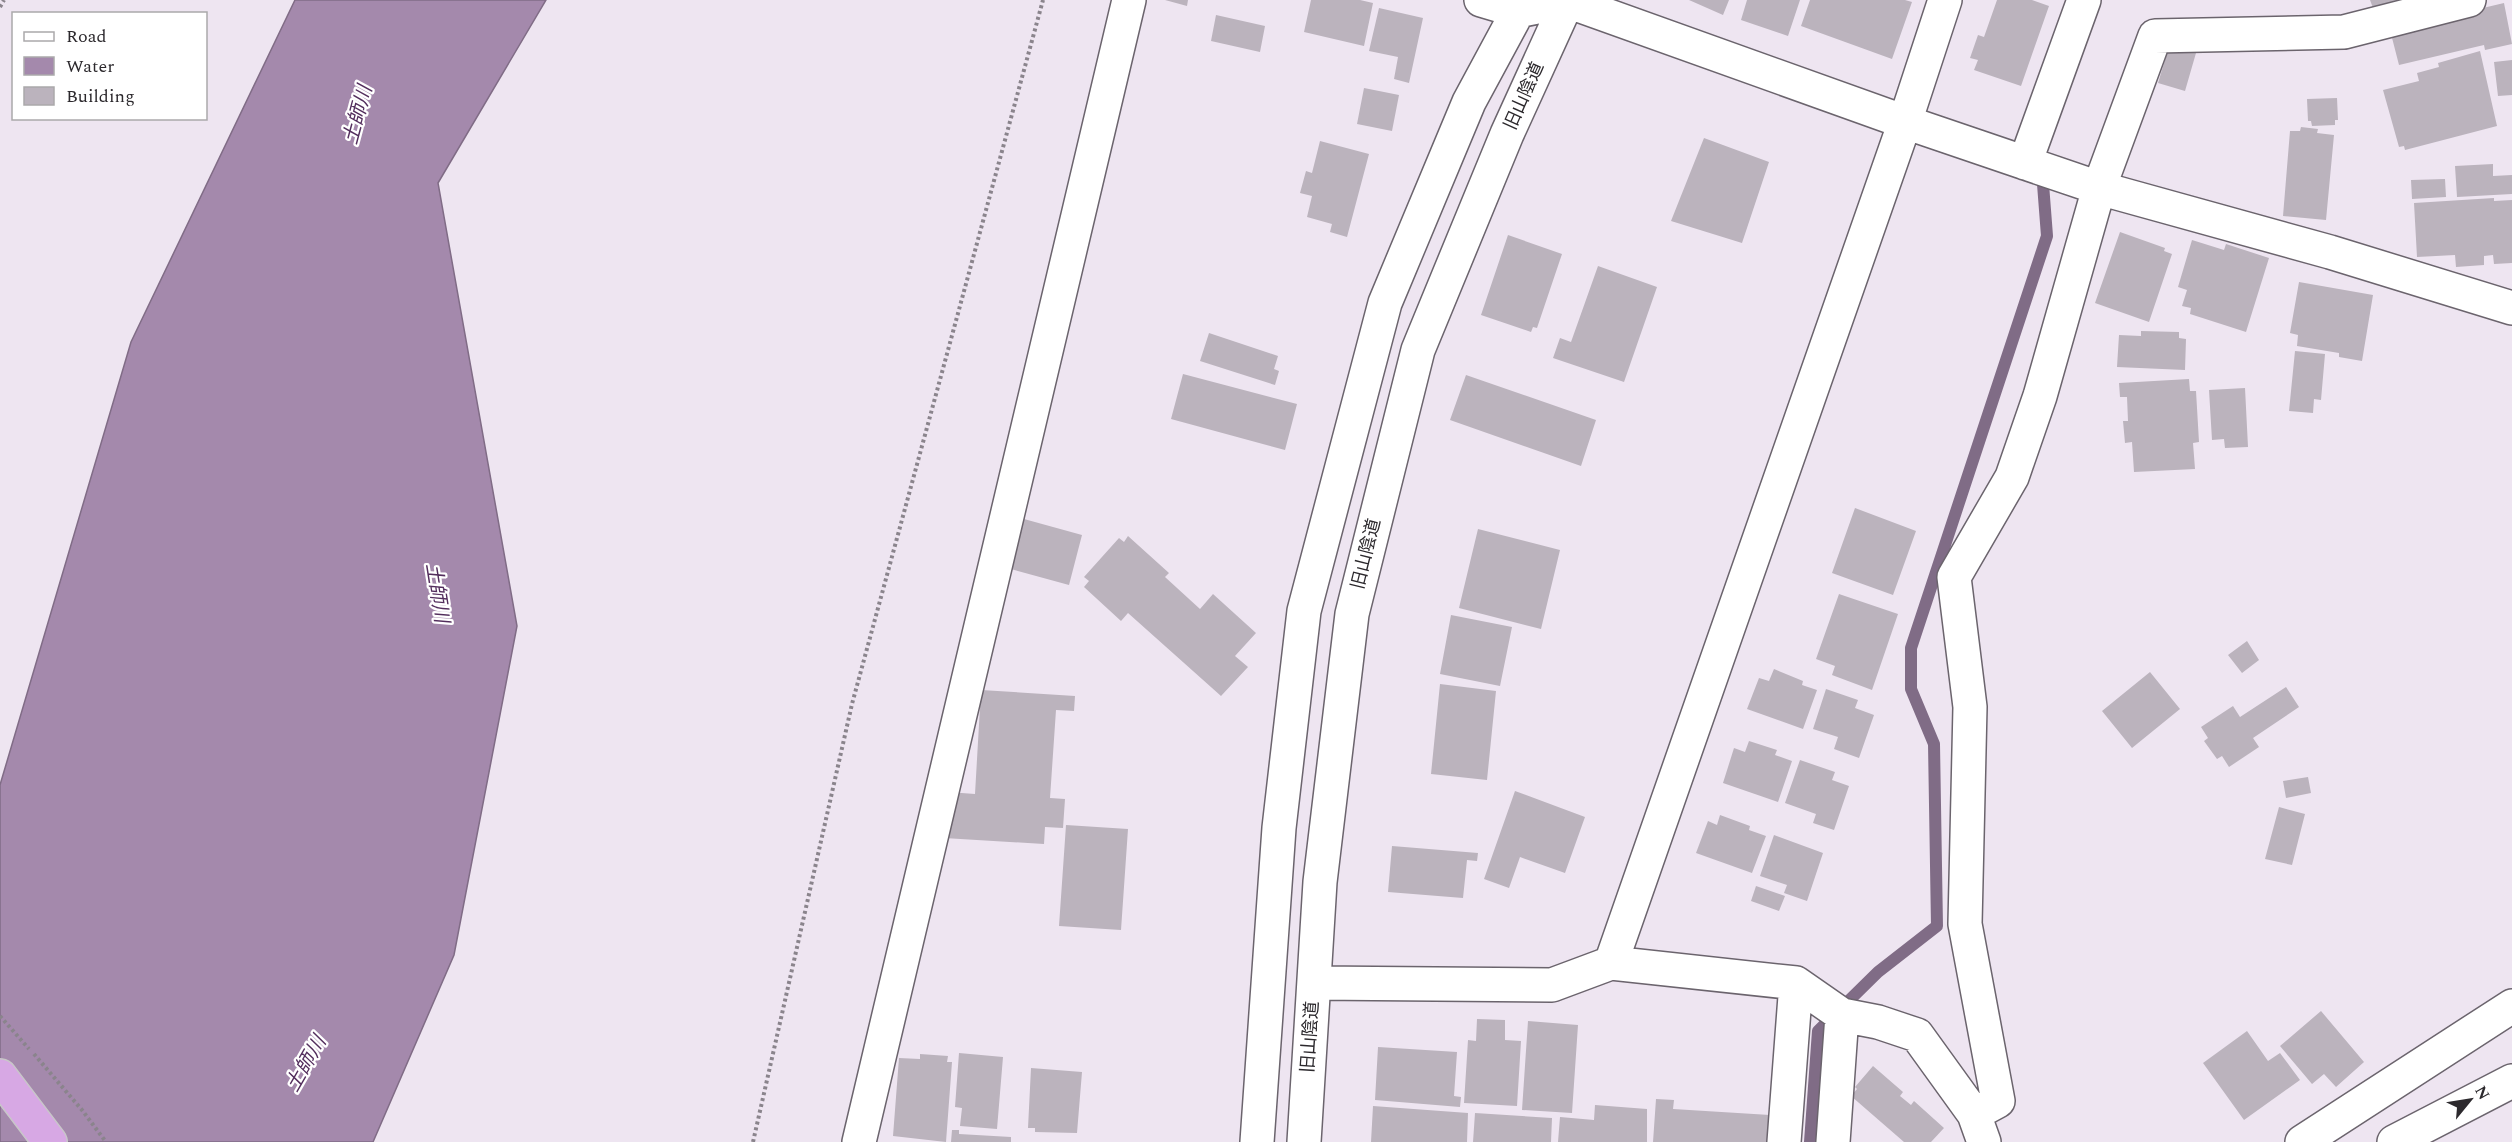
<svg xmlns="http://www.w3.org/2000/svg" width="2512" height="1142" font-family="Spectral,'Noto Sans JP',serif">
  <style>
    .water { fill: #a489ac; stroke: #806c86; stroke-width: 1.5 }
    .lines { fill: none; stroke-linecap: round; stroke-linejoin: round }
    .stream { stroke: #806c86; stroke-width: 12 }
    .building { fill: #bbb3bd }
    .minor-casing { stroke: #6b646d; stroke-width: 36 }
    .highway-casing { stroke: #c8c7c8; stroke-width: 36 }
    .path { stroke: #8a848c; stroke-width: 4; stroke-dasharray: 3 3; stroke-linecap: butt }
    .minor { stroke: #fff; stroke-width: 33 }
    .highway { stroke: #d7a8e4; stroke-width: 33 }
    .labels { text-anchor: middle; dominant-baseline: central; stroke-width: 4.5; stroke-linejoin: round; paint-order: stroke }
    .street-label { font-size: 18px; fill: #2c292d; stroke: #fff }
    .water-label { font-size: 20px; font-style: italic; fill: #532e5d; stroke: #fff }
  </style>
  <rect width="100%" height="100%" fill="#eee5f1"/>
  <path class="water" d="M 295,0 L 546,0 L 438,183 L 517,626 L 454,955 L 373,1142 L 0,1142 L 0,785 L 131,342 Z"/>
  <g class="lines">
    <path class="stream" d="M 1810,1142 L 1818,1031 L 1878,972 L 1937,926 L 1934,744 L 1911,689 L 1911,648 L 2047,236 L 2042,171"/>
  </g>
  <path class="building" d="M 1165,0 L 1188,0 L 1187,6 Z
    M 1311,0 L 1360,0 L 1373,3 L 1364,46 L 1304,32 Z
    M 1689,0 L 1729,0 L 1723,15 Z
    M 1747,0 L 1800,0 L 1788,36 L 1741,20 Z
    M 1810,0 L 1905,0 L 1912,2 L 1892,59 L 1801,26 Z
    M 1997,0 L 2032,0 L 2049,6 L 2021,86 L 1974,70 L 1978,60 L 1970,58 L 1978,35 L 1984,37 Z
    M 2370,0 L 2411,0 L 2373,8 Z
    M 2504,3 L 2512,44 L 2485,50 L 2484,45 L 2399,65 L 2390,30 Z
    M 1379,8 L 1423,18 L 1409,83 L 1394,79 L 1398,57 L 1369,51 Z
    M 1216,15 L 1265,26 L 1260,52 L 1211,41 Z
    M 2170,44 L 2196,53 L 2185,91 L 2158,83 Z
    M 2480,51 L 2497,126 L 2405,150 L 2404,146 L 2399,147 L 2383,90 L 2419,81 L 2417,73 L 2439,67 L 2438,63 Z
    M 2512,60 L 2512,95 L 2498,96 L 2494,62 Z
    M 1364,88 L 1399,95 L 1392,131 L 1357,124 Z
    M 2337,98 L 2338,120 L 2335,120 L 2335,125 L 2312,126 L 2311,121 L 2308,121 L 2307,99 Z
    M 2301,127 L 2318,129 L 2317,133 L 2334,135 L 2326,220 L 2283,216 L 2290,131 L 2300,131 Z
    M 1704,138 L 1769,162 L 1742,243 L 1671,221 Z
    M 1320,141 L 1369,154 L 1347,237 L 1330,232 L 1332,224 L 1307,217 L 1312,196 L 1300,193 L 1306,171 L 1312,173 Z
    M 2493,164 L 2493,176 L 2512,175 L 2512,194 L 2457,197 L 2455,166 Z
    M 2445,179 L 2446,197 L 2412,199 L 2411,180 Z
    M 2494,198 L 2494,201 L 2512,200 L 2512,263 L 2494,264 L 2493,255 L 2484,256 L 2484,265 L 2456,267 L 2455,255 L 2417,257 L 2414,203 Z
    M 2120,232 L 2165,248 L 2164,251 L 2172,254 L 2149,322 L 2095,303 Z
    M 1508,235 L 1562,254 L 1537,328 L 1533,327 L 1531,332 L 1481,315 Z
    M 2192,240 L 2224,250 L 2226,244 L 2269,258 L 2246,332 L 2190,314 L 2191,308 L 2182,306 L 2187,290 L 2178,287 Z
    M 1598,266 L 1657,287 L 1624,382 L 1553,358 L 1560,338 L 1571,342 Z
    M 2299,282 L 2373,295 L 2362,361 L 2339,357 L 2339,353 L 2297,346 L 2298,335 L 2290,333 Z
    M 2141,331 L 2179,332 L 2179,338 L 2186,339 L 2185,370 L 2117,367 L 2119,335 L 2141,336 Z
    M 1209,333 L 1278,356 L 1274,369 L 1279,371 L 1275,385 L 1200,361 Z
    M 2295,351 L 2325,354 L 2321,400 L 2314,399 L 2313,413 L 2289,411 Z
    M 1183,374 L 1297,404 L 1285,450 L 1171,419 Z
    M 1466,375 L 1596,420 L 1581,466 L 1450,420 Z
    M 2189,379 L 2190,391 L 2196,391 L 2199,442 L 2193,443 L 2195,469 L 2134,472 L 2132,442 L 2125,443 L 2123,421 L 2128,421 L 2127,397 L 2120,397 L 2119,383 Z
    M 2245,388 L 2248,447 L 2225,448 L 2224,439 L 2212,440 L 2209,390 Z
    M 1855,508 L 1916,531 L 1893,595 L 1832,573 Z
    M 1024,519 L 1082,535 L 1069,585 L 1011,569 Z
    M 1478,529 L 1560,550 L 1541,629 L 1459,608 Z
    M 1128,536 L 1169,573 L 1165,577 L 1200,609 L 1213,594 L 1256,633 L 1235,656 L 1248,667 L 1221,696 L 1128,613 L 1121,621 L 1084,587 L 1089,581 L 1084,577 L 1119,538 L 1124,542 Z
    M 1839,594 L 1898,614 L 1872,690 L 1832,675 L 1835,666 L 1816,659 Z
    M 1451,615 L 1512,627 L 1500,686 L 1440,674 Z
    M 2247,641 L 2259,660 L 2242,673 L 2228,655 Z
    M 1774,669 L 1803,681 L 1802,685 L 1817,690 L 1803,729 L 1747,709 L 1759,678 L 1769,681 Z
    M 2150,672 L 2180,709 L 2132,748 L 2102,711 Z
    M 1440,684 L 1496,691 L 1487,780 L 1431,774 Z
    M 2286,687 L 2299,707 L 2253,738 L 2259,747 L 2229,767 L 2222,756 L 2217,759 L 2204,741 L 2208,738 L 2201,727 L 2233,706 L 2240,717 Z
    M 1826,689 L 1858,700 L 1855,708 L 1874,715 L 1859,758 L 1834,749 L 1838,737 L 1813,729 Z
    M 981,690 L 1075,696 L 1074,711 L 1056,710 L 1050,798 L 1065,799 L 1063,828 L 1045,827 L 1044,844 L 944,838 L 948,792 L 975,794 Z
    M 1749,741 L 1777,750 L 1775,755 L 1792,761 L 1778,802 L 1723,783 L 1734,748 L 1745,752 Z
    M 1800,760 L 1835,772 L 1832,780 L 1849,786 L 1834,830 L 1813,823 L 1816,814 L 1785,803 Z
    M 2308,777 L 2311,793 L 2286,798 L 2283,781 Z
    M 1515,791 L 1585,817 L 1565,873 L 1520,857 L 1509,888 L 1484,879 Z
    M 2279,807 L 2305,814 L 2292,865 L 2265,859 Z
    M 1720,815 L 1750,826 L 1749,830 L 1766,836 L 1752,873 L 1696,853 L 1708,821 L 1717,825 Z
    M 1066,825 L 1128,829 L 1121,930 L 1059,926 Z
    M 1774,835 L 1823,853 L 1807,901 L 1784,893 L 1787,885 L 1760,876 Z
    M 1392,846 L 1478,853 L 1477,861 L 1467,860 L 1463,898 L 1388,892 Z
    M 1756,886 L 1785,896 L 1779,911 L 1751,901 Z
    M 2321,1011 L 2364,1062 L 2336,1087 L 2324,1074 L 2312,1084 L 2280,1046 Z
    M 1477,1019 L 1505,1020 L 1505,1040 L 1521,1041 L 1517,1106 L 1464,1103 L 1468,1040 L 1476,1041 Z
    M 1528,1021 L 1578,1025 L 1572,1113 L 1522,1110 Z
    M 2247,1031 L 2268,1061 L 2280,1053 L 2300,1080 L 2244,1120 L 2203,1063 Z
    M 1378,1047 L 1457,1052 L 1454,1096 L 1461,1097 L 1460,1107 L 1375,1100 Z
    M 959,1053 L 1003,1057 L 997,1129 L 960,1126 L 962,1108 L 955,1107 Z
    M 920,1054 L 948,1056 L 947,1062 L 952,1062 L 946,1142 L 893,1136 L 899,1058 L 920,1059 Z
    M 1873,1066 L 1903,1092 L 1900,1096 L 1911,1105 L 1914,1101 L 1944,1128 L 1931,1142 L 1904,1142 L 1851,1096 L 1857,1089 L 1855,1087 Z
    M 1031,1068 L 1082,1072 L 1077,1133 L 1035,1132 L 1035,1128 L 1028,1128 Z
    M 1656,1099 L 1674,1100 L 1673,1109 L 1770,1115 L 1769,1142 L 1653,1142 Z
    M 1595,1105 L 1647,1109 L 1647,1142 L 1558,1142 L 1560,1117 L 1594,1120 Z
    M 1373,1106 L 1468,1113 L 1467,1142 L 1371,1142 Z
    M 1475,1113 L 1552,1118 L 1551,1142 L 1473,1142 Z
    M 952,1130 L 959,1130 L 959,1134 L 1011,1137 L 1011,1142 L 951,1142 Z"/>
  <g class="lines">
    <defs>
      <path id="minor" d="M 1481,0 L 1518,11 L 1567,1 L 1905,122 L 2099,188 L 2330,252 L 2512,308
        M 2025,163 L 2084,0
        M 1611,963 L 1905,122 L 1945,0
        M 1314,983 L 1552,985 L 1611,963 L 1796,983 L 1842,1015 L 1878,1022 L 1917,1035 L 1974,1114 L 1984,1142
        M 1974,1114 L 1998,1101 L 1965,924 L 1970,707 L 1954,577 L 2012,477 L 2040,396 L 2099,188 L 2155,36 L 2344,32 L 2469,0
        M 859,1142 L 1129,0
        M 1257,1142 L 1279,828 L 1304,611 L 1385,303 L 1469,102 L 1524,0
        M 1304,1142 L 1320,882 L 1352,614 L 1418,350 L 1507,134 L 1568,0
        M 1784,1142 L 1796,983
        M 1833,1142 L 1842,1015
        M 2302,1142 L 2512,1006
        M 2394,1142 L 2512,1081"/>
      <path id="highway" d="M 0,1076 L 50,1142"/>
    </defs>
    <use href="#minor" class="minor-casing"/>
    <use href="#highway" class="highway-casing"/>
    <path class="path" d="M 0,7 L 4,0
      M 0,1016 L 29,1049
      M 34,1054 L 82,1110 L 106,1142
      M 753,1142 L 852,704 L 1043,0"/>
    <use href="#minor" class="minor"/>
    <use href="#highway" class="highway"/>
  </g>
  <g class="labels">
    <g class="street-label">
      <text transform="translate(1524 96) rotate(-66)">旧山陰道</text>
      <text transform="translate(1366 554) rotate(-76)">旧山陰道</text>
      <text transform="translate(1310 1037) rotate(-86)">旧山陰道</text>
    </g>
    <g class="water-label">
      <text transform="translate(358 115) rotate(-75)">土師川</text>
      <text transform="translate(437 593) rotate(81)">土師川</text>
      <text transform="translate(306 1064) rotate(-60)">土師川</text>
    </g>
  </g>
  <rect x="12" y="12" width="195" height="108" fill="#ffffff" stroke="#aba9ab" stroke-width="1.5"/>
  <rect x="24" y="32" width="30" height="9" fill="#ffffff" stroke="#aba9ab" stroke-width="1.5"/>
  <text x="66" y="42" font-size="18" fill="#2c292d">Road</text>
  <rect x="24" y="57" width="30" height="18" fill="#a489ac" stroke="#aba9ab" stroke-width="1.5"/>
  <text x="66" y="72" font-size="18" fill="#2c292d">Water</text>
  <rect x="24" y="87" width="30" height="18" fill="#bbb3bd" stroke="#aba9ab" stroke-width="1.5"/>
  <text x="66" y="102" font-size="18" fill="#2c292d">Building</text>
  <g transform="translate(2470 1100) rotate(60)" stroke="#ffffff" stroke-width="4.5" paint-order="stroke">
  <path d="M0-4.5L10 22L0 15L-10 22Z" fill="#2c292d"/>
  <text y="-9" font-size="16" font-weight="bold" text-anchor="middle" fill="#2c292d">N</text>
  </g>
</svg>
